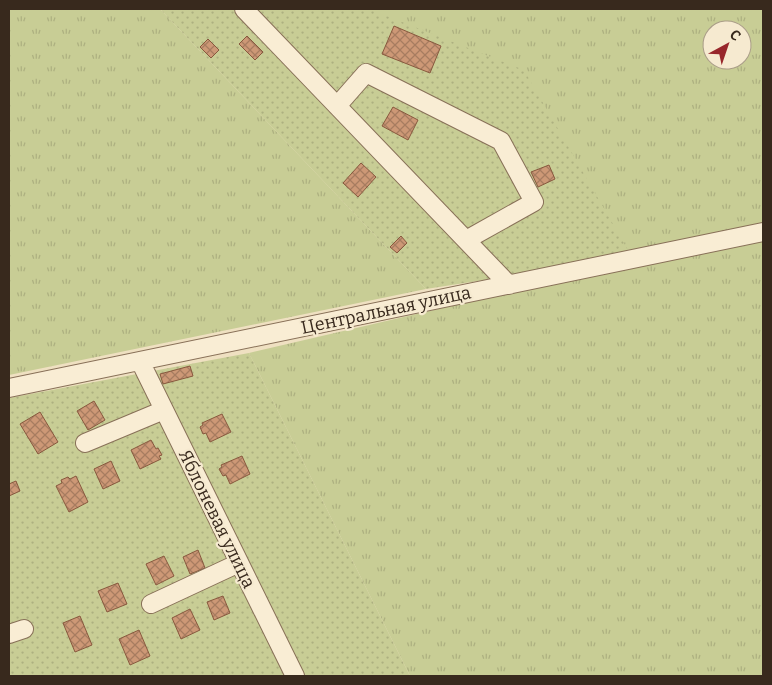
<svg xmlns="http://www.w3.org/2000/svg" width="772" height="685" font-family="Bitter,serif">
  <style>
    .grass { fill: url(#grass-tufts); fill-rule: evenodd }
    .garden { fill: url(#garden-dots) }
    .building { fill: url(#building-cross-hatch); stroke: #88593e }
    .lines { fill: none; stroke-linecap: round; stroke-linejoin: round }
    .minor-casing { stroke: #887058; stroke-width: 20 }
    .minor { stroke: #f9edd4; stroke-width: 18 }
    .labels { text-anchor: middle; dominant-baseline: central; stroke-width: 4.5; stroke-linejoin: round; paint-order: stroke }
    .street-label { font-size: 18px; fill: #38291d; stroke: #f6ead0 }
  </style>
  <defs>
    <pattern id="grass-tufts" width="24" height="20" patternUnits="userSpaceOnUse" patternTransform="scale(1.25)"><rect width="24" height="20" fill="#c8cd95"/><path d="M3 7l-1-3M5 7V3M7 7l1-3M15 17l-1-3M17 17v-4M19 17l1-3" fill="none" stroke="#adb080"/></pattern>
    <pattern id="garden-dots" width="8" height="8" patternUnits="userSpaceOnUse" patternTransform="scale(1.25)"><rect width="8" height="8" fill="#c8cd95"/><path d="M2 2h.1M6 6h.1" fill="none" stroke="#adb080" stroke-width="1.8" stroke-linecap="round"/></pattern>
    <pattern id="building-cross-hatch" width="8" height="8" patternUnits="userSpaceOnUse" patternTransform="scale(1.25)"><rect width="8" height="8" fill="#cd9876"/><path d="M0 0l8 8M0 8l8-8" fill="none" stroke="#a77c60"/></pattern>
  </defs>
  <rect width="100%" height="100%" fill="#efe0c1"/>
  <path class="grass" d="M 9,9 L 160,9 L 426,289 L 9,375 Z
    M 369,9 L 763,9 L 763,229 L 632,257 ZM 712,30 L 742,30 L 742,60 L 712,60 Z
    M 763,236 L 763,676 L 410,676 L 249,353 L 648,260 Z"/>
  <path class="garden" d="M 160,9 L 369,9 L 524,70 L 632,257 L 426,289 Z
    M 249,353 L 410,676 L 9,676 L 9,398 Z"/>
  <path class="building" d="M 394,26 L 441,46 L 430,73 L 382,54 Z
    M 247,36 L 263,52 L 255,60 L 239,44 Z
    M 208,39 L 219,50 L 211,58 L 200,47 Z
    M 393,107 L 418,120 L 408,140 L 382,126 Z
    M 361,163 L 376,177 L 358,197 L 343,183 Z
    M 549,165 L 555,179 L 538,187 L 531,172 Z
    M 401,236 L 407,243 L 397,253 L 390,247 Z
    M 190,366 L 193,376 L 163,384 L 160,374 Z
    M 94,401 L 105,420 L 88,430 L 77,411 Z
    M 40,412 L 58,442 L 38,454 L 20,424 Z
    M 222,414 L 231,432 L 210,442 L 206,433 L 203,434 L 200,427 L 203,425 L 202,423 Z
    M 151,440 L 156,449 L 158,448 L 162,455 L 159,456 L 161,459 L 140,469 L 131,450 Z
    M 242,456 L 250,474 L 230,484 L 226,475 L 223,476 L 219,469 L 222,467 L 221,465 Z
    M 111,461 L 120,481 L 103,489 L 94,469 Z
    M 76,476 L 88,502 L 69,512 L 56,486 L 62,483 L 61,480 L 68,477 L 70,479 Z
    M 16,481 L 20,491 L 9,496 L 9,484 Z
    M 198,550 L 205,568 L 190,574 L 183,557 Z
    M 164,556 L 174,576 L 156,585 L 146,564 Z
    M 118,583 L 127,604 L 107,612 L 98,591 Z
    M 223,596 L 230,613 L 214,620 L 207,602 Z
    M 190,609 L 200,630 L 181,639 L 172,618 Z
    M 80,616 L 92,645 L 75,652 L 63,623 Z
    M 139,630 L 150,656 L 130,665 L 119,639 Z"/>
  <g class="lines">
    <defs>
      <path id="minor" d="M 244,9 L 509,285
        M 337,106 L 366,73 L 501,141 L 534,202 L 466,240
        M 140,361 L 295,676
        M 9,388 L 763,232
        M 85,443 L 164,410
        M 151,604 L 239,563
        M 9,634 L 24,629"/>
    </defs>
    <use href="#minor" class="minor-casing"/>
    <use href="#minor" class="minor"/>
  </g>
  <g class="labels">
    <g class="street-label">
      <text transform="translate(386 310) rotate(-12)">Центральная улица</text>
      <text transform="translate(217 519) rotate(64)">Яблоневая улица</text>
    </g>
  </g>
  <rect width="772" height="685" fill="none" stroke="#38291d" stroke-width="20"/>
  <g transform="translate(727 45) rotate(40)"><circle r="24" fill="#f6ead0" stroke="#aa9d88"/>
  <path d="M0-4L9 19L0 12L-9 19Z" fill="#98272b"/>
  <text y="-8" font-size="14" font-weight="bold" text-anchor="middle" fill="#38291d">С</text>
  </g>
</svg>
